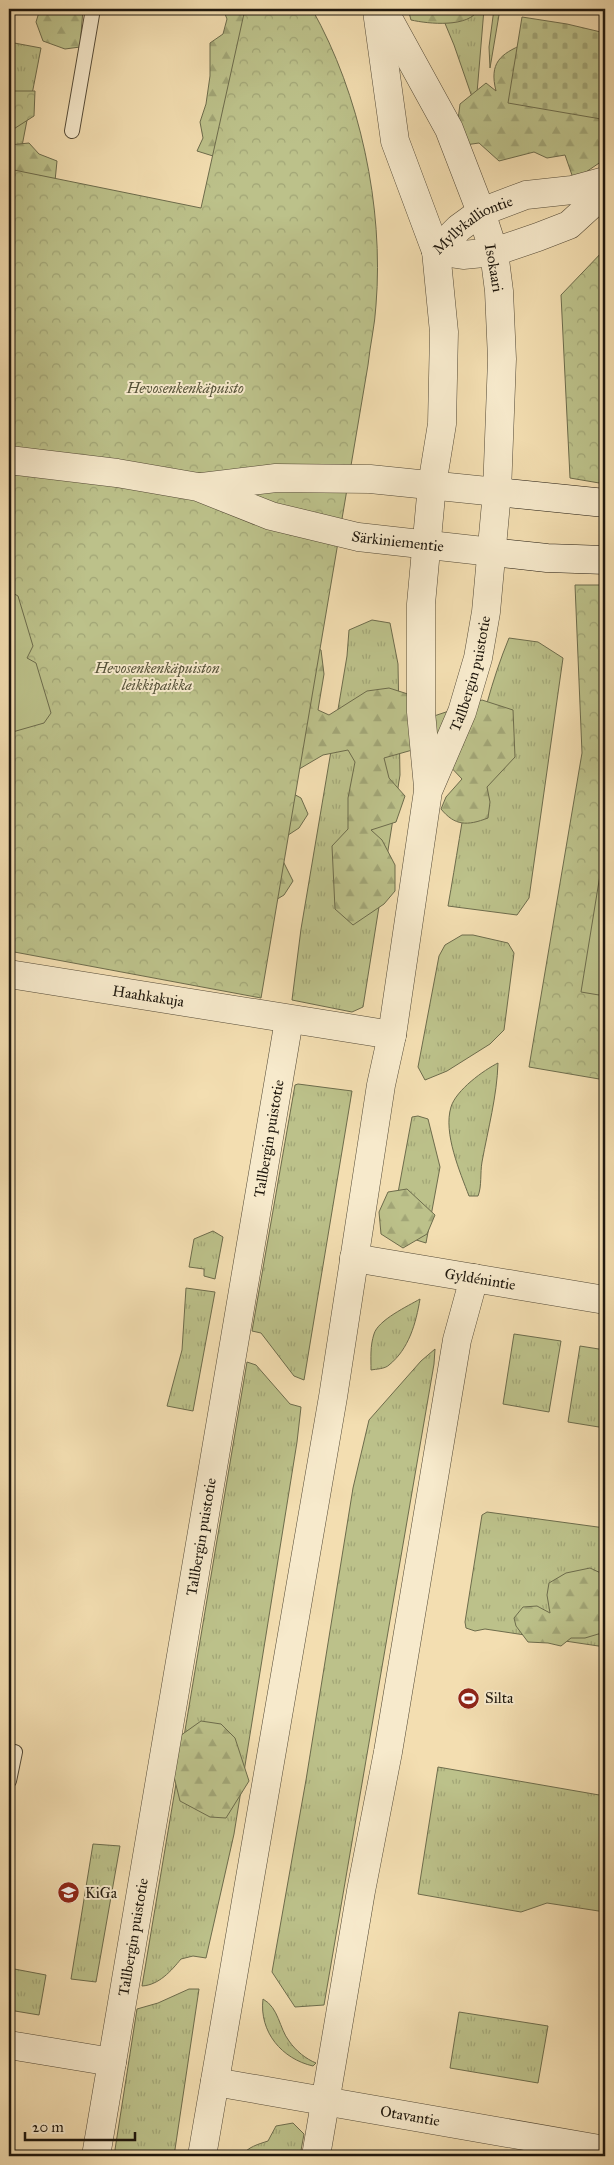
<svg xmlns="http://www.w3.org/2000/svg" width="614" height="2165" font-family="'IM FELL Great Primer',serif">
  <style>
    .grass { fill: url(#grass-tufts); stroke: #6d6c4c }
    .forest { fill: url(#forest-firs); stroke: #6d6c4c }
    .cemetery { fill: url(#cemetery-stones); stroke: #6d6c4c }
    .park { fill: url(#park-crowns); stroke: #6d6c4c }
    .pitch { fill: #bcc18a; stroke: #6d6c4c }
    .lines { fill: none; stroke-linecap: round; stroke-linejoin: round }
    .service-casing { stroke: #534936; stroke-width: 16 }
    .minor-casing { stroke: #534936; stroke-width: 29 }
    .tertiary-casing { stroke: #534936; stroke-width: 29 }
    .secondary-casing { stroke: #1e170d; stroke-width: 29 }
    .service { stroke: #f7eacc; stroke-width: 14 }
    .minor { stroke: #f7eacc; stroke-width: 28 }
    .tertiary { stroke: #f7eacc; stroke-width: 28 }
    .secondary { stroke: #f7eacc; stroke-width: 28 }
    .labels { text-anchor: middle; dominant-baseline: central; stroke-width: 4; stroke-linejoin: round; paint-order: stroke }
    .street-label { font-size: 15px; fill: #1e170d; stroke: #f7eacc }
    .park-label { font-size: 15px; font-style: italic; fill: #555239; stroke: #f7eacc }
    .poi-label { font-size: 15px; fill: #1e170d; stroke: #f7eacc; text-anchor: start }
  </style>
  <defs>
    <pattern id="grass-tufts" width="24" height="20" patternUnits="userSpaceOnUse" patternTransform="scale(1.25)"><rect width="24" height="20" fill="#bcc18a"/><path d="M3 7l-1-3M5 7V3M7 7l1-3M15 17l-1-3M17 17v-4M19 17l1-3" fill="none" stroke="#a1a576"/></pattern>
    <pattern id="forest-firs" width="22" height="20" patternUnits="userSpaceOnUse" patternTransform="scale(1.25)"><rect width="22" height="20" fill="#bcc18a"/><path d="M5 1l3.5 6h-7zM16 11l3.5 6h-7z" fill="#a1a576"/></pattern>
    <pattern id="cemetery-stones" width="16" height="16" patternUnits="userSpaceOnUse" patternTransform="scale(1.25)"><rect width="16" height="16" fill="#bcc18a"/><path d="M2 7V4a2 2 0 0 1 4 0v3zM10 15v-3a2 2 0 0 1 4 0v3z" fill="#a1a576"/></pattern>
    <pattern id="park-crowns" width="20" height="18" patternUnits="userSpaceOnUse" patternTransform="scale(1.25)"><rect width="20" height="18" fill="#bcc18a"/><path d="M2 6a3 3 0 1 1 6 0M12 15a3 3 0 1 1 6 0" fill="none" stroke="#a1a576"/></pattern>
  </defs>
  <rect width="100%" height="100%" fill="#f3deb1"/>
  <filter id="stains"><feTurbulence type="fractalNoise" baseFrequency=".004" numOctaves="4"/><feColorMatrix values="0 0 0 0 .2 0 0 0 0 .09 0 0 0 0 .02 0 0 0 .5 -.17"/></filter>
  <radialGradient id="worn" r=".72"><stop offset=".6" stop-color="#630" stop-opacity="0"/><stop offset="1" stop-color="#630" stop-opacity=".3"/></radialGradient>
  <path class="grass" d="M 439,9 L 484,9 L 477,93 L 472,97 L 454,45 Z
    M 494,9 L 500,9 L 490,68 L 489,47 Z
    M 9,42 L 41,48 L 22,146 L 9,166 Z
    M 372,620 L 390,623 L 398,664 L 400,775 L 363,1007 L 352,1012 L 292,1000 L 301,929 L 347,656 L 349,630 Z
    M 509,638 L 538,642 L 563,658 L 529,898 L 517,915 L 448,906 C 464,817 474,723 509,638 Z
    M 462,935 L 473,935 L 508,943 L 514,953 L 504,1030 L 490,1044 L 447,1071 L 425,1080 L 418,1067 L 439,956 L 445,945 Z
    M 498,1063 C 497,1096 488,1129 482,1162 C 480,1173 482,1186 478,1196 L 469,1196 C 460,1172 443,1133 451,1107 C 456,1090 484,1070 498,1063 Z
    M 298,1084 L 352,1091 L 304,1380 L 294,1376 L 261,1333 L 252,1331 L 295,1085 Z
    M 418,1116 L 428,1119 L 440,1167 L 426,1243 L 410,1238 L 395,1209 L 412,1117 Z
    M 213,1231 L 223,1237 L 215,1279 L 204,1276 L 204,1269 L 189,1267 L 194,1239 Z
    M 186,1288 L 215,1292 L 193,1411 L 167,1406 L 182,1350 Z
    M 420,1299 C 416,1323 409,1349 389,1365 C 385,1369 376,1369 371,1370 C 371,1358 370,1346 374,1334 C 378,1320 408,1306 420,1299 Z
    M 514,1334 L 561,1341 L 549,1412 L 503,1404 Z
    M 580,1346 L 605,1350 L 605,1428 L 568,1422 Z
    M 435,1349 L 434,1364 L 324,2005 L 295,2007 L 272,1972 L 306,1780 L 353,1488 L 369,1420 L 421,1361 Z
    M 247,1362 L 256,1365 L 290,1404 L 301,1407 L 297,1442 L 234,1834 L 206,1958 L 193,1956 L 181,1959 C 171,1971 159,1985 142,1986 Z
    M 487,1512 L 605,1528 L 605,1647 L 485,1629 L 475,1631 L 466,1628 L 465,1622 L 482,1515 Z
    M 438,1767 L 605,1796 L 605,1912 L 547,1903 L 521,1912 L 418,1894 Z
    M 93,1844 L 120,1846 L 96,1982 L 71,1979 Z
    M 9,1968 L 46,1975 L 39,2015 L 9,2010 Z
    M 189,1989 L 199,1989 L 174,2156 L 114,2156 L 137,2009 L 158,2003 Z
    M 263,1999 C 279,2008 279,2028 289,2041 C 296,2051 306,2059 316,2063 L 313,2066 C 282,2059 259,2032 263,1999 Z
    M 459,2012 L 548,2026 L 538,2083 L 450,2068 Z
    M 293,2123 L 304,2134 L 300,2156 L 242,2156 C 247,2147 259,2144 268,2141 L 276,2126 Z"/>
  <path class="forest" d="M 40,9 L 83,9 L 80,47 L 65,49 L 43,41 L 36,22 Z
    M 223,9 L 251,9 L 213,156 L 197,151 L 203,138 L 200,122 L 206,104 L 210,76 L 210,43 L 223,34 L 227,19 Z
    M 408,9 L 479,9 C 469,28 429,24 411,20 Z
    M 524,44 L 599,89 L 605,106 L 605,159 L 586,172 L 573,178 L 565,155 L 547,158 L 534,152 L 499,161 L 479,143 L 465,145 L 456,136 L 460,104 L 486,83 L 496,91 C 489,63 500,54 524,44 Z
    M 29,143 L 39,154 L 57,161 L 54,191 L 9,238 L 9,145 Z
    M 305,642 L 321,650 L 324,674 L 318,710 L 329,715 L 367,691 L 389,688 L 414,696 L 431,717 L 482,700 L 513,710 L 515,757 L 487,787 L 490,802 L 488,818 C 467,826 455,826 441,809 L 446,797 L 462,779 L 430,745 L 384,758 L 389,778 L 405,796 L 396,822 L 371,830 L 382,840 L 395,865 L 395,891 L 384,904 L 353,925 L 335,909 L 332,846 L 348,829 L 348,798 L 355,762 L 348,750 L 323,755 L 289,775 L 290,792 L 301,798 L 308,814 L 299,828 L 279,841 L 282,859 L 293,881 L 284,895 L 269,904 Z
    M 407,1189 L 435,1215 L 427,1234 L 403,1248 L 381,1234 L 379,1212 L 388,1192 Z
    M 590,1568 L 605,1575 L 605,1632 L 585,1638 L 571,1638 L 561,1646 L 548,1643 L 528,1642 L 516,1626 L 514,1618 L 523,1607 L 537,1606 L 550,1613 L 547,1595 L 549,1583 L 566,1573 Z
    M 201,1721 L 221,1724 L 235,1738 L 249,1781 L 226,1818 L 210,1817 L 180,1801 L 170,1761 L 177,1738 Z"/>
  <path class="cemetery" d="M 522,17 L 567,24 L 605,33 L 605,96 L 601,119 L 508,103 Z"/>
  <path class="park" d="M 245,9 L 312,9 C 360,94 384,207 376,305 C 375,325 370,345 368,365 L 261,998 L 9,951 L 9,169 L 201,208 Z
    M 9,91 L 35,91 L 34,116 L 9,132 Z
    M 605,249 L 605,484 L 570,478 L 561,295 Z
    M 575,585 L 605,585 L 605,1080 L 529,1067 L 582,753 Z"/>
  <path class="pitch" d="M 9,591 L 18,596 L 33,646 L 27,658 L 36,663 L 51,713 L 44,723 L 9,733 Z
    M 605,844 L 605,996 L 581,992 Z"/>
  <g class="lines">
    <defs>
      <path id="service" d="M 72,131 L 93,9
        M 9,1781 L 15,1752"/>
      <g id="minor">
        <path id="s1" d="M 436,251 L 459,228 L 481,212 L 526,195 L 572,190 L 605,181"/>
        <path d="M 436,251 L 463,255 L 494,252 L 538,237 L 569,225 L 605,192"/>
        <path id="s2" d="M 9,974 L 392,1035"/>
        <path id="s3" d="M 354,1258 L 605,1300"/>
        <path d="M 9,2045 L 112,2062"/>
        <path id="s4" d="M 215,2082 L 605,2150"/>
        <path id="s5" d="M 96,2156 L 289,1020"/>
        <path d="M 316,2156 L 361,1891 L 388,1752 L 457,1340 L 474,1278"/>
      </g>
      <g id="tertiary">
        <path d="M 377,11 L 395,141 L 436,251 L 444,332 L 442,424 L 432,485 L 421,604 L 421,712 L 428,787"/>
        <path id="s6" d="M 9,460 L 117,473 L 198,487 L 271,516 L 358,537 L 492,552"/>
        <path d="M 202,487 L 276,478 L 370,479 L 497,492"/>
        <path id="s7" d="M 202,2156 L 333,1397 L 381,1085 L 392,1035 L 428,791 L 462,712 L 478,658 L 486,612 L 497,492 L 502,359 L 499,291 L 494,252 L 481,212 L 449,129 L 383,9"/>
      </g>
      <path id="secondary" d="M 497,492 L 605,503
        M 492,552 L 547,558 L 605,560"/>
    </defs>
    <use href="#service" class="service-casing"/>
    <use href="#minor" class="minor-casing"/>
    <use href="#tertiary" class="tertiary-casing"/>
    <use href="#secondary" class="secondary-casing"/>
    <use href="#service" class="service"/>
    <use href="#minor" class="minor"/>
    <use href="#tertiary" class="tertiary"/>
    <use href="#secondary" class="secondary"/>
  </g>
  <defs>
    <symbol id="stadium-disc" viewBox="-11 -11 22 22"><circle r="9.5" fill="#8f2418" stroke="#f7eacc"/><path d="M0-5a6.5 5 0 1 0 0 10a6.5 5 0 1 0 0-10ZM-3.5-1.8h7v3.6h-7Z" fill="#fff"/></symbol>
    <symbol id="school-disc" viewBox="-11 -11 22 22"><circle r="9.5" fill="#8f2418" stroke="#f7eacc"/><path d="M0-5L7-2L0 1L-7-2ZM-4 1L0 2.5L4 1V4Q0 6-4 4Z" fill="#fff"/></symbol>
  </defs>
  <g fill-rule="evenodd">
    <use href="#stadium-disc" x="456" y="1686" width="25" height="25"/>
    <use href="#school-disc" x="56" y="1880" width="25" height="25"/>
  </g>
  <g class="labels">
    <g class="street-label">
      <text stroke="none"><textPath href="#s1" startOffset="46">Myllykalliontie</textPath></text>
      <text transform="translate(494 268) rotate(80)">Isokaari</text>
      <text stroke="none"><textPath href="#s6" startOffset="399">Särkiniementie</textPath></text>
      <text stroke="none"><textPath href="#s7" startOffset="1509">Tallbergin puistotie</textPath></text>
      <text stroke="none"><textPath href="#s2" startOffset="141">Haahkakuja</textPath></text>
      <text stroke="none"><textPath href="#s5" startOffset="1032">Tallbergin puistotie</textPath></text>
      <text stroke="none"><textPath href="#s3" startOffset="128">Gyldénintie</textPath></text>
      <text stroke="none"><textPath href="#s5" startOffset="628">Tallbergin puistotie</textPath></text>
      <text stroke="none"><textPath href="#s5" startOffset="222">Tallbergin puistotie</textPath></text>
      <text stroke="none"><textPath href="#s4" startOffset="198">Otavantie</textPath></text>
    </g>
    <g class="park-label">
      <text x="185" y="388">Hevosenkenkäpuisto</text>
      <text x="157" y="668">Hevosenkenkäpuiston<tspan x="157" dy="17">leikkipaikka</tspan></text>
    </g>
    <g class="poi-label">
      <text x="485" y="1698">Silta</text>
      <text x="85" y="1893">KiGa</text>
    </g>
  </g>
  <rect width="614" height="2165" fill="none" stroke="#f3deb1" stroke-width="30"/>
  <rect x="10" y="10" width="594" height="2145" fill="none" stroke="#1e170d" stroke-width="2.5"/>
  <rect x="15" y="15" width="584" height="2135" fill="none" stroke="#1e170d"/>
  <path d="M25 2132v8h110v-8" fill="none" stroke="#1e170d" stroke-width="2.5"/>
  <text x="32" y="2132" font-size="15" fill="#1e170d" stroke="#f7eacc" stroke-width="4" paint-order="stroke">20 m</text>
  <rect width="100%" height="100%" filter="url(#stains)"/>
  <rect width="100%" height="100%" fill="url(#worn)"/>
</svg>
